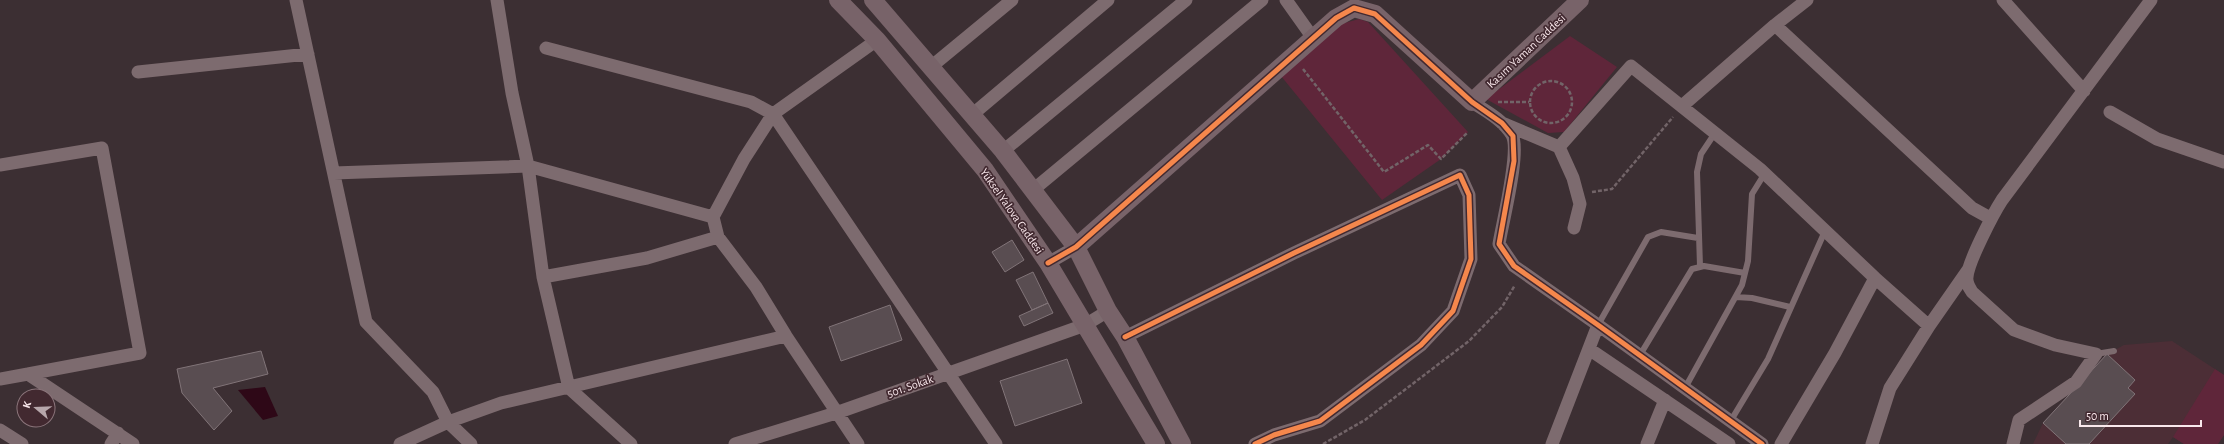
<svg xmlns="http://www.w3.org/2000/svg" width="2224" height="444" font-family="'Alegreya Sans',sans-serif">
  <style>
    .built { fill: #4c2e36 }
    .green { fill: #5f263a }
    .water { fill: #2e0817 }
    .building { fill: #594d51; stroke: #817478 }
    .lines { fill: none; stroke-linecap: round; stroke-linejoin: round }
    .path { stroke: #726468; stroke-width: 2.5; stroke-dasharray: 4 2; stroke-linecap: butt }
    .lane { stroke: #7d6b6f; stroke-width: 6 }
    .street { stroke: #7d6b6f; stroke-width: 13 }
    .secondary { stroke: #786369; stroke-width: 18 }
    .cycleway-casing { stroke: #422930; stroke-width: 8 }
    .cycleway { stroke: #f5874c; stroke-width: 5 }
    .labels { text-anchor: middle; dominant-baseline: central; stroke-width: 3.5; stroke-linejoin: round; paint-order: stroke }
    .street-label { font-size: 12px; fill: #f9e8ec; stroke: #422930 }
  </style>
  <rect width="100%" height="100%" fill="#3c2f33"/>
  <path class="built" d="M 2172,341 L 2224,375 L 2224,435 L 2218,444 L 2184,444 L 2173,437 L 2168,444 L 2033,444 L 2043,423 L 2107,354 L 2124,345 Z"/>
  <path class="green" d="M 1359,19 L 1368,22 L 1468,132 L 1441,159 L 1382,200 L 1281,76 L 1341,24 Z
    M 1570,36 L 1617,67 L 1564,132 L 1548,133 L 1486,99 Z
    M 2215,369 L 2224,375 L 2224,435 L 2218,444 L 2184,444 L 2173,437 Z"/>
  <path class="water" d="M 265,387 L 278,416 L 263,420 L 238,390 Z"/>
  <path class="building" d="M 1012,240 L 1024,260 L 1005,272 L 992,252 Z
    M 1033,272 L 1048,303 L 1032,310 L 1016,280 Z
    M 1048,303 L 1053,313 L 1024,326 L 1019,316 Z
    M 890,305 L 902,340 L 841,361 L 829,327 Z
    M 261,351 L 268,374 L 213,388 L 232,411 L 214,430 L 182,393 L 177,369 Z
    M 2107,354 L 2135,380 L 2128,388 L 2135,394 L 2089,444 L 2066,444 L 2043,423 Z
    M 1067,359 L 1082,403 L 1015,426 L 1000,381 Z"/>
  <g class="lines">
    <path class="path" d="M 1303,69 L 1384,172 L 1428,145 L 1441,159 L 1468,132
      M1530 102a21 21 0 1 1 42 0a21 21 0 1 1-42 0Z
      M 1498,102 L 1529,102
      M 1592,192 L 1612,189 L 1673,117
      M 1323,444 L 1365,420 L 1469,341 L 1502,307 L 1515,285"/>
    <path class="lane" d="M 1700,266 L 1697,172 L 1701,154 L 1715,133
      M 1736,297 L 1752,298 L 1790,307
      M 1598,325 L 1648,237 L 1661,232 L 1698,238
      M 2096,354 L 2114,351
      M 1640,355 L 1692,269 L 1704,266 L 1745,273
      M 1685,388 L 1742,285 L 1748,261 L 1752,194 L 1765,173
      M 1730,422 L 1768,359 L 1825,231"/>
    <path class="street" d="M 296,0 L 366,322 L 433,392 L 448,422 L 471,444
      M 497,0 L 512,93 L 528,166 L 543,277 L 569,388 L 631,444
      M 1286,0 L 1313,38
      M 2003,0 L 2084,91
      M 1775,25 L 1972,208 L 1990,218
      M 546,48 L 751,102 L 773,114 L 996,444
      M 932,66 L 1012,0
      M 138,72 L 308,54
      M 1472,102 C 1486,111 1503,120 1512,135 C 1521,151 1502,224 1499,244 L 1514,266 L 1598,325 L 1762,444
      M 1682,106 L 1775,25 L 1807,0
      M 2110,112 L 2157,139 L 2224,162
      M 973,114 L 1108,0
      M 1502,123 L 1559,147 L 1631,66 L 1760,169 L 1875,278 L 1929,326
      M 1559,147 L 1573,178 L 1580,204 L 1574,228
      M 1003,151 L 1186,0
      M 0,165 L 102,148 L 140,353 L 28,374
      M 334,173 L 528,166 L 713,217
      M 1033,190 L 1262,0
      M 1048,263 L 1076,247
      M 543,277 L 647,258 L 718,237
      M 1125,337 L 1294,253 L 1460,175 L 1469,195 L 1471,259 L 1453,311 L 1421,345 L 1320,421 L 1274,435 L 1255,444
      M 1589,349 L 1729,444
      M 0,379 L 28,374 L 133,444
      M 0,430 L 22,444
      M 111,444 L 118,433
      M 400,444 L 448,422 L 501,403 L 786,336
      M 735,444 L 836,413 L 1085,325 L 1108,311
      M 858,444 L 786,336 L 756,287 L 718,237 L 713,217 L 744,159 L 773,114 L 877,40
      M 1552,444 L 1598,325
      M 1647,444 L 1665,400
      M 1781,444 L 1835,353 L 1875,278
      M 1872,444 L 1890,388 L 1929,326 L 1968,270
      M 2013,444 L 2019,420 L 2076,382 L 2096,354 L 2055,345 L 2014,330 L 1972,292 C 1969,287 1966,283 1967,277 C 1968,262 1993,214 2002,200 L 2151,0"/>
    <path class="secondary" d="M 838,0 L 877,40 L 985,170 L 1048,263 L 1156,444
      M 873,0 L 1003,151 L 1076,247 L 1108,311 L 1125,337 L 1182,444
      M 1076,247 L 1336,18 L 1354,8 L 1375,14 L 1472,102 L 1580,0"/>
    <defs>
      <path id="cycleway" d="M 1048,263 L 1076,247 L 1336,18 L 1354,8 L 1375,14 L 1472,102 L 1502,123 L 1513,136 L 1514,161 L 1499,244 L 1514,266 L 1598,325 L 1762,444
        M 1125,337 L 1294,253 L 1460,175 L 1469,195 L 1471,259 L 1453,311 L 1421,345 L 1320,421 L 1274,435 L 1255,444"/>
    </defs>
    <use href="#cycleway" class="cycleway-casing"/>
    <use href="#cycleway" class="cycleway"/>
  </g>
  <g class="labels">
    <g class="street-label">
      <text transform="translate(1526 51) rotate(-43)">Kasım Yaman Caddesi</text>
      <text transform="translate(1012 211) rotate(55)">Yüksel Yalova Caddesi</text>
      <text transform="translate(910 386) rotate(-19)">501. Sokak</text>
    </g>
  </g>
  <g transform="translate(36 408) rotate(289)"><circle r="19" fill="#422930" stroke="#8b757b"/>
  <path d="M0-3L7 15L0 10L-7 15Z" fill="#b7a7ab"/>
  <text y="-6" font-size="11" font-weight="bold" text-anchor="middle" fill="#f9e8ec">K</text>
  </g>
  <path d="M2080 420v6h121v-6" fill="none" stroke="#f9e8ec" stroke-width="2"/>
  <text x="2086" y="420" font-size="12" fill="#f9e8ec" stroke="#422930" stroke-width="3" paint-order="stroke">50 m</text>
</svg>
